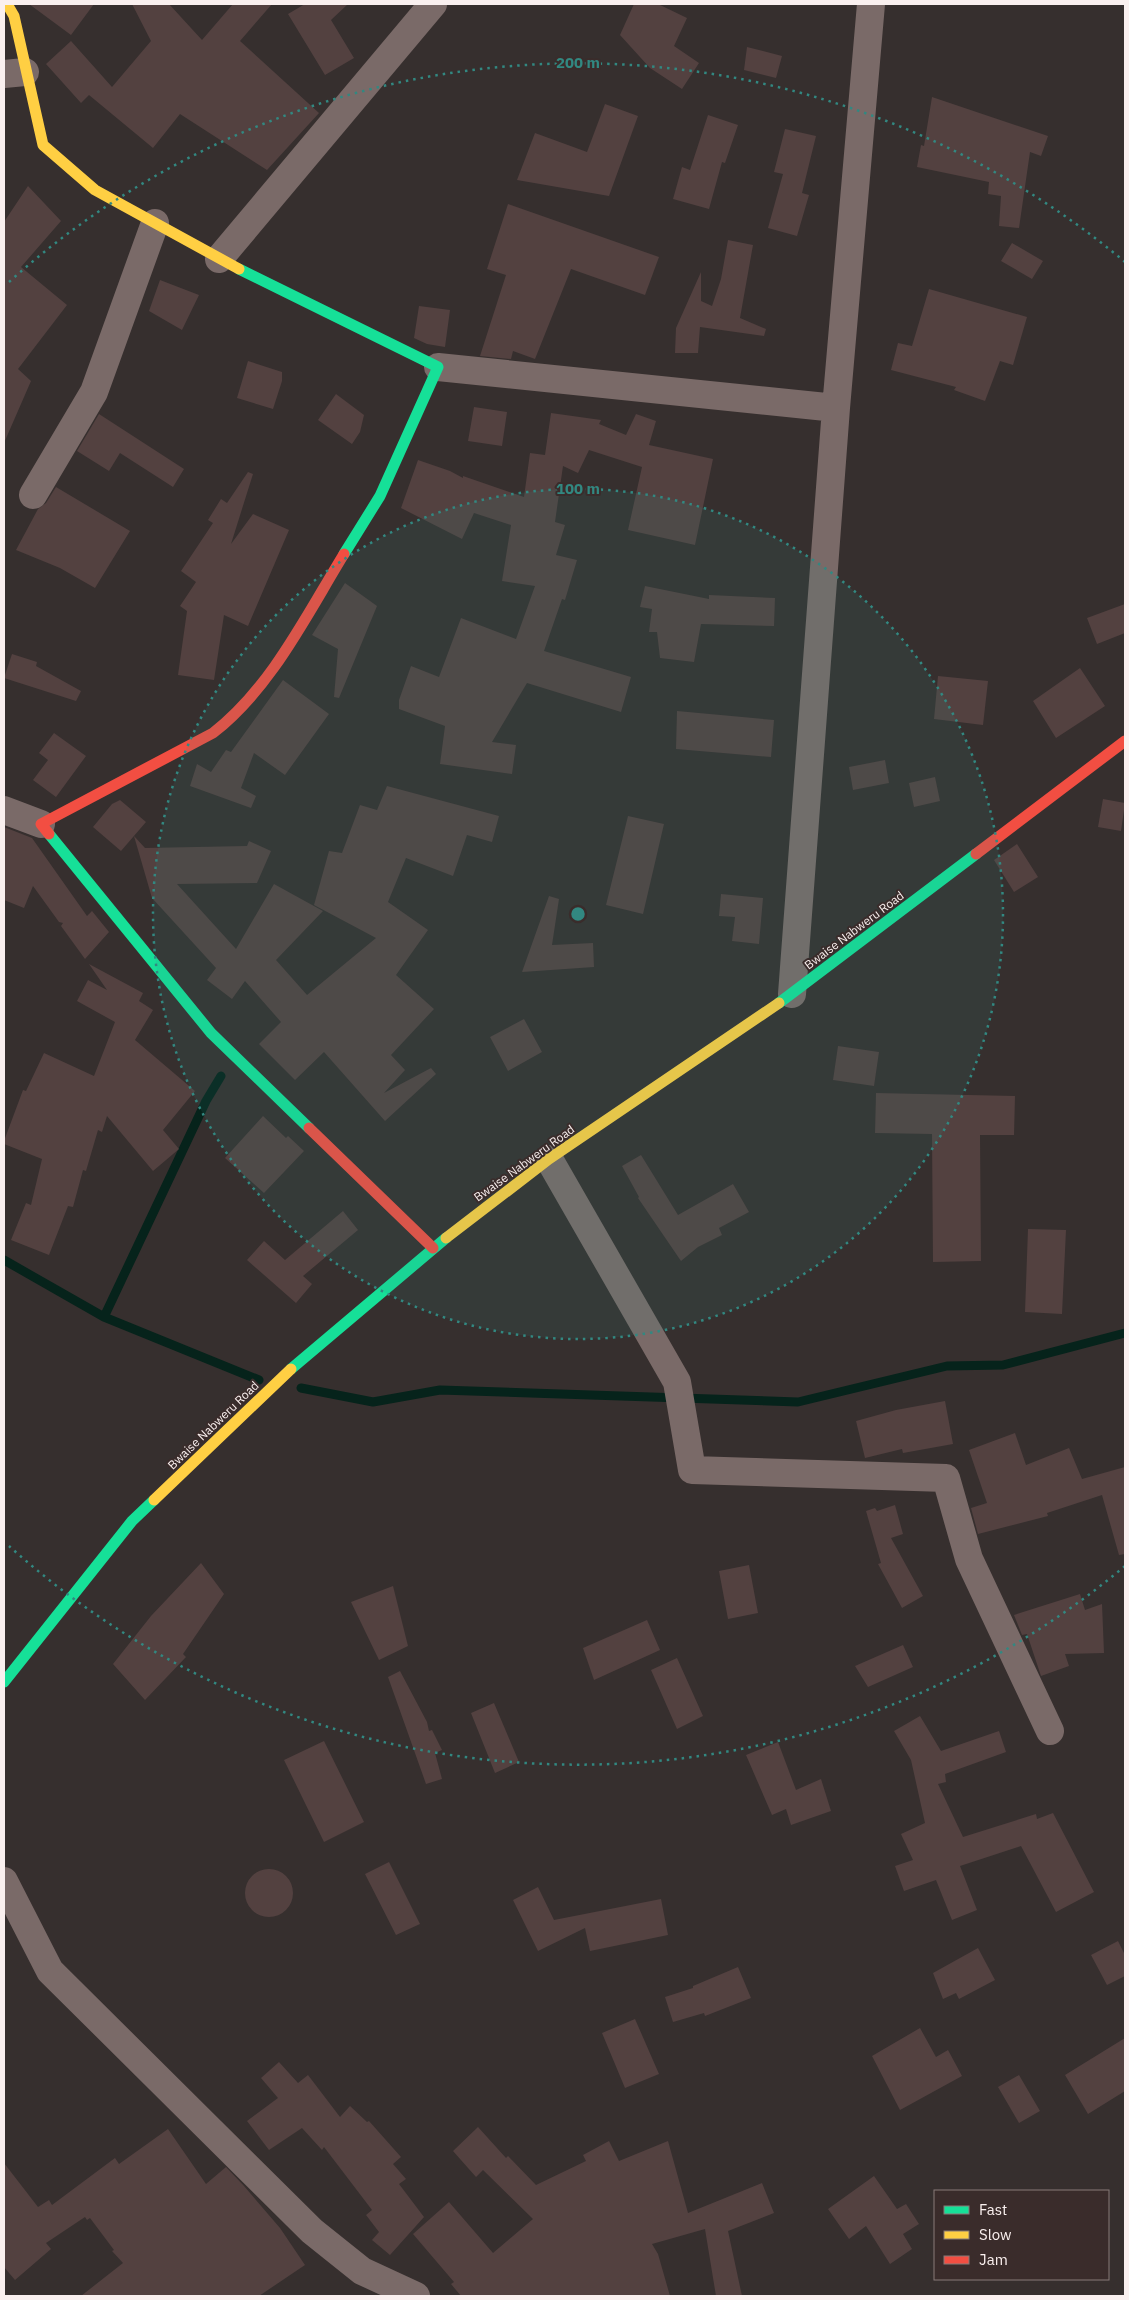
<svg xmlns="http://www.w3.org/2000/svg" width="1129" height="2300" font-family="'IBM Plex Sans',sans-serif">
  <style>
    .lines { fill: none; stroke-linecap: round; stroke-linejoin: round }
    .stream { stroke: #06231b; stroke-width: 9 }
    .building { fill: #534140 }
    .street { stroke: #7a6a68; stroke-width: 28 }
    .fast { stroke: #16e098; stroke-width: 11 }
    .slow { stroke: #ffcf43; stroke-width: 11 }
    .jam { stroke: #f24e42; stroke-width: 11 }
    .ring { fill: none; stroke: #328881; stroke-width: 2.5; stroke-dasharray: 2.5 5 }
    .labels { text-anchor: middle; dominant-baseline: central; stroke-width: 4; stroke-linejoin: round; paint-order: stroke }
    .street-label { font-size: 12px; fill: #faf0ef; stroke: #3a2c2b }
    .centre { fill: #328881; stroke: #3a2c2b; stroke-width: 2.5 }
    .ring-label { font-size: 15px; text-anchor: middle; font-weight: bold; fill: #328881; stroke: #3a2c2b; stroke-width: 4; stroke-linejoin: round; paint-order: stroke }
  </style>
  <rect width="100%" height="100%" fill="#362f2e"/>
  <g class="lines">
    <path class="stream" d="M 4,1260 L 104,1317 L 259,1380
      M 104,1317 L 206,1101 L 221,1076
      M 301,1388 L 373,1402 L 440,1390 L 798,1402 L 947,1366 L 1003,1365 L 1125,1333"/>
  </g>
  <path class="building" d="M 29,4 L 94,4 L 71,35 Z
    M 132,4 L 169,4 L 202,40 L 233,4 L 272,4 L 240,41 L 319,113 L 267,170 L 180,114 L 153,148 L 89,95 L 81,103 L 46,64 L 71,41 L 112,87 L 151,41 Z
    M 305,4 L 348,4 L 331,20 L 354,58 L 325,75 L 288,14 Z
    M 634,4 L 658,4 L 687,18 L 674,46 L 699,63 L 682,89 L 650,68 L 620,35 Z
    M 747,47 L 782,56 L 776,78 L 744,70 Z
    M 932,97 L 1048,136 L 1041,156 L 1030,152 L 1019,228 L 999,226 L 1001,196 L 988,194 L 989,182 L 917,167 L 921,145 L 924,146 Z
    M 605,104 L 638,116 L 609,196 L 517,180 L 535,133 L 587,152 Z
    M 708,115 L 738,125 L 725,163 L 722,162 L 709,209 L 673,199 L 682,167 L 690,170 Z
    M 785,129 L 816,136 L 802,193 L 809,195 L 797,236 L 768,228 L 783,174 L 774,172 Z
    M 28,186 L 61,221 L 21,267 L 67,305 L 18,369 L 31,381 L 4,443 L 4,222 Z
    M 508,204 L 659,257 L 645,295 L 571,269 L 535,359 L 513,351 L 511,359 L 480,356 L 506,275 L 487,269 Z
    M 728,240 L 753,245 L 740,318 L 766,329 L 764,336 L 700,327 L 698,353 L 675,353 L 676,328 L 701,272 L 701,301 L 712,306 L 721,279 Z
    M 1012,243 L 1043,261 L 1032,279 L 1001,261 Z
    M 160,280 L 199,295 L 182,330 L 149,311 Z
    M 929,289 L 1027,317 L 1013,365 L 1000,361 L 985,401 L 954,390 L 956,387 L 891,370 L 898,343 L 912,346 Z
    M 419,306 L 450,310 L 445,347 L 427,344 L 414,338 Z
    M 248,361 L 282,372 L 282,381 L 273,409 L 237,398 Z
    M 336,394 L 364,415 L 360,432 L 352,444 L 318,420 Z
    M 474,407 L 507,412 L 502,446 L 468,441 Z
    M 551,413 L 601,420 L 599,424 L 626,435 L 636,414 L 656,421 L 649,445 L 713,459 L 695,545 L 628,530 L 642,467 L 589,450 L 578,473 L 563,466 L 555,522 L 565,525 L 556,555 L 577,560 L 565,600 L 562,599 L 544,651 L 631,677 L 621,712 L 527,683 L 492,742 L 516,745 L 512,774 L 440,764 L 445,726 L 399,709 L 399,700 L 411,666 L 439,677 L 461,618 L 516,639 L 535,586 L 502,581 L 511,525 L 474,513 L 462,539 L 401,508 L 418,460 L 450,471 L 463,478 L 463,476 L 524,497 L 530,453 L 545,455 Z
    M 99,414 L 184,469 L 173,487 L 120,453 L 109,471 L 77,451 Z
    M 248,472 L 253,474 L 231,544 L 253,514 L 289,530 L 248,626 L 224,615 L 214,680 L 178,675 L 187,611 L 180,606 L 196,582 L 181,571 L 213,523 L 208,520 L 221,499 L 227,503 Z
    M 56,487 L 130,531 L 95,588 L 60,568 L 16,550 L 38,509 L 46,503 Z
    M 345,583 L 377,606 L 339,698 L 334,697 L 338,649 L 312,635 Z
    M 645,586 L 709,599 L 709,595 L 775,598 L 774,626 L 701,624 L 694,662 L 660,658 L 657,632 L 649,632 L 652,609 L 640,607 Z
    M 1125,604 L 1125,633 L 1097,644 L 1087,618 Z
    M 12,654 L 37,662 L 36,666 L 81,691 L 76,701 L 4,678 Z
    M 1080,668 L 1105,706 L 1056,738 L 1033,701 Z
    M 938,676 L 988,681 L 983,725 L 934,719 Z
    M 283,680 L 329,714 L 285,775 L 254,753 L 241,788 L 256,796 L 251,808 L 190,786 L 197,764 L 211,772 L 226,750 L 231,752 Z
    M 677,711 L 774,720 L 771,757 L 676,749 Z
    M 54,733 L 86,756 L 56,797 L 33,780 L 48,760 L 39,753 Z
    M 885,760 L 889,783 L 853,790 L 849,767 Z
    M 935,777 L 940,801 L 914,807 L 909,783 Z
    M 387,786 L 499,816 L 492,842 L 467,835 L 453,876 L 406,858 L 388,902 L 428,930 L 396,975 L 434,1009 L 391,1055 L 405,1070 L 384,1093 L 431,1068 L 436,1074 L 385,1121 L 324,1052 L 295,1080 L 259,1044 L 281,1022 L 245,981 L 232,999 L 207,980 L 216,968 L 152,898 L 134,836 L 145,848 L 247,846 L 249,841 L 271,851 L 257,883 L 177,884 L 236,949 L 274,884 L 323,911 L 276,960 L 307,995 L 376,938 L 314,905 L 329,851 L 342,853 L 360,805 L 377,810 Z
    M 1103,799 L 1125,803 L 1121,831 L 1098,827 Z
    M 120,800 L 146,822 L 121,851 L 93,827 L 112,804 Z
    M 628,816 L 664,824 L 643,914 L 606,905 Z
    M 4,827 L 32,838 L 87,916 L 92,911 L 109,932 L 85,959 L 61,926 L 63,923 L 59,922 L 33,886 L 24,908 L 4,900 Z
    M 1017,844 L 1038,877 L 1014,892 L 994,860 Z
    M 721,894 L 763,898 L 759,944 L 732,941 L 735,917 L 719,916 Z
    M 549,896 L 559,899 L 552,945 L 593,943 L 594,967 L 522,972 Z
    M 89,964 L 143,993 L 139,1001 L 153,1010 L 135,1040 L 195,1091 L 163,1130 L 179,1149 L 153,1171 L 107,1116 L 102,1132 L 98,1130 L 86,1171 L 83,1170 L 73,1207 L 68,1206 L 49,1255 L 11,1240 L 26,1203 L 31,1205 L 42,1159 L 4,1144 L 4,1141 L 23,1090 L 26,1091 L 44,1053 L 94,1076 L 115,1022 L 77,1001 L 88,980 L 107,990 Z
    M 524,1019 L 542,1052 L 508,1071 L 490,1037 Z
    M 838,1046 L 879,1052 L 874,1086 L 833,1080 Z
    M 876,1093 L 1015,1096 L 1014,1135 L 980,1135 L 981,1261 L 933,1262 L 932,1134 L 875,1133 Z
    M 263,1116 L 286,1138 L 288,1136 L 304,1151 L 264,1193 L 225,1158 Z
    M 641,1155 L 678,1215 L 733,1184 L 749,1212 L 719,1228 L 722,1235 L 698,1247 L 681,1261 L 638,1198 L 639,1197 L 622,1166 Z
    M 343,1211 L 358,1230 L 303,1276 L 312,1284 L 296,1303 L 247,1260 L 264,1241 L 285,1260 Z
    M 1028,1229 L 1066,1230 L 1062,1314 L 1025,1312 Z
    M 945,1401 L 953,1444 L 903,1453 L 902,1449 L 865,1458 L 856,1421 L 896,1410 Z
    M 1015,1433 L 1026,1465 L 1069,1448 L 1082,1479 L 1125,1467 L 1125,1554 L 1119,1555 L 1102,1495 L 1047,1513 L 1048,1516 L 978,1534 L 971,1508 L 987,1503 L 969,1450 Z
    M 895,1505 L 903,1534 L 891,1538 L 923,1596 L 902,1608 L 878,1564 L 881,1563 L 866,1511 L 875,1508 L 877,1511 Z
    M 201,1563 L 224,1594 L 183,1654 L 186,1657 L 145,1700 L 113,1664 L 151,1616 Z
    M 749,1565 L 758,1613 L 728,1619 L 719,1571 Z
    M 393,1586 L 408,1646 L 379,1660 L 351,1602 Z
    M 1080,1594 L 1085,1610 L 1102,1604 L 1104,1653 L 1065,1654 L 1069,1666 L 1041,1676 L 1027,1634 L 1022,1635 L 1014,1615 Z
    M 647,1620 L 660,1650 L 594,1680 L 583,1648 Z
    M 903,1645 L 913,1667 L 868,1687 L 855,1666 Z
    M 677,1658 L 703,1716 L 677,1729 L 651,1670 Z
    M 400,1671 L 427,1722 L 429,1731 L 432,1730 L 442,1750 L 435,1753 L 442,1779 L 426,1784 L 388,1677 Z
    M 494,1703 L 519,1762 L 495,1773 L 471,1713 Z
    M 920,1716 L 941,1751 L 999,1731 L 1006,1752 L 945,1774 L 946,1782 L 938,1784 L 963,1837 L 1036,1814 L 1037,1819 L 1053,1813 L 1094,1892 L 1056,1912 L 1021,1846 L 960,1866 L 977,1910 L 952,1920 L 936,1880 L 904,1891 L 895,1866 L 913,1860 L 901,1834 L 925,1823 L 911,1760 L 894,1731 Z
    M 324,1741 L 364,1822 L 324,1842 L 284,1760 Z
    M 778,1742 L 796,1790 L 821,1779 L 831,1811 L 791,1825 L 786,1809 L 772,1815 L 746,1755 Z
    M 389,1862 L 420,1924 L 396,1935 L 365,1874 Z
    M245 1893a24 24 0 1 1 48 0a24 24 0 1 1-48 0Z
    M 538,1887 L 554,1920 L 661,1899 L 668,1935 L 590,1951 L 585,1928 L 538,1951 L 513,1900 Z
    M 1118,1941 L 1125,1955 L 1125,1976 L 1107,1985 L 1091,1955 Z
    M 978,1948 L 995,1980 L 959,1999 L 956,1993 L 943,1999 L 933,1973 Z
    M 738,1967 L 751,1998 L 705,2016 L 704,2013 L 673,2022 L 665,1997 L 693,1988 L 693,1986 Z
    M 635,2019 L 659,2074 L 625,2088 L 602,2033 Z
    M 920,2028 L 936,2057 L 948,2050 L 962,2076 L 900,2110 L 872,2056 Z
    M 1125,2038 L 1125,2091 L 1088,2114 L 1065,2075 Z
    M 279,2062 L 298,2083 L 308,2075 L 340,2117 L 350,2106 L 367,2122 L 369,2121 L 401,2157 L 393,2164 L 406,2179 L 399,2184 L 424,2217 L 390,2255 L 372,2240 L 379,2232 L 366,2215 L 372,2210 L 324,2147 L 322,2150 L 302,2128 L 269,2150 L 247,2121 L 278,2098 L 261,2078 Z
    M 1019,2075 L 1040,2111 L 1019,2123 L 998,2087 Z
    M 478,2127 L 506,2158 L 508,2156 L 536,2185 L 586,2161 L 583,2155 L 609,2141 L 619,2161 L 668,2141 L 688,2213 L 762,2183 L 774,2213 L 728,2231 L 742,2296 L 716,2296 L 705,2229 L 652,2244 L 658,2254 L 670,2296 L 461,2296 L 451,2284 L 454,2282 L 413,2234 L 449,2202 L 493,2253 L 533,2219 L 483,2170 L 476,2177 L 453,2151 Z
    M 168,2129 L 206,2184 L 226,2167 L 244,2186 L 280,2228 L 305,2265 L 259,2296 L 81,2296 L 123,2263 L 112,2251 L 114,2250 L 90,2218 L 87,2220 L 85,2217 L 46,2243 L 51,2249 L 15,2280 L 4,2267 L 4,2163 L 38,2207 L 49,2200 L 52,2205 L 115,2158 L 119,2164 Z
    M 874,2176 L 897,2209 L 906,2204 L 919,2224 L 903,2234 L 912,2249 L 890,2264 L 866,2226 L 849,2239 L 828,2209 Z"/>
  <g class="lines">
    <path class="street" d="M 4,74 L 25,72
      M 219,259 L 433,4
      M 438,367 L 836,408
      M 33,495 L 94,392 L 155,223
      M 4,810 L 41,824
      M 792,994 L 836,408 L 871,4
      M 549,1159 L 677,1382 L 692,1470 L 946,1478 L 969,1559 L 1050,1731
      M 4,1881 L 50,1971 L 312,2231 L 362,2271 L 416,2296"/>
    <path class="fast" d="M 239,269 L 438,367 L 380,496 L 344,554
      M 49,834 L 211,1033 L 309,1128
      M 779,1003 L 976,854
      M 291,1369 L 446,1238
      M 4,1682 L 132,1521 L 154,1500"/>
    <path class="slow" d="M 7,4 L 14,16 L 43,145 L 95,190 L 239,269
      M 446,1238 L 549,1159 L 779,1003
      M 154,1500 L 291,1369"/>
    <path class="jam" d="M 49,834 L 41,824 L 213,733 C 271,688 306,616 344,554
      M 976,854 L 1125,741
      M 309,1128 L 433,1248"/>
  </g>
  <circle cx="578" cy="914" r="425" fill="#328881" fill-opacity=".12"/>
  <g class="ring">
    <circle cx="578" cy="914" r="425"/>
    <path d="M1125 1566A851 851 0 0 1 9 1546M9 282A851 851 0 0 1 1125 262"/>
  </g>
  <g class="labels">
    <g class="street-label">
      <text transform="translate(854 930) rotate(-37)">Bwaise Nabweru Road</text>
      <text transform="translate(524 1163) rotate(-36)">Bwaise Nabweru Road</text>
      <text transform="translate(213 1425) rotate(-44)">Bwaise Nabweru Road</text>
    </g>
  </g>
  <circle cx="578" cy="914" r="8" class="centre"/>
  <g class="ring-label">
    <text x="578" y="68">200 m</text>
    <text x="578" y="494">100 m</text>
  </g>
  <rect width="1129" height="2300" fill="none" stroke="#faf0ef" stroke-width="10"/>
  <rect x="934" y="2190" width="175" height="90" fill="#3a2c2b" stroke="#877a79"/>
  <rect x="944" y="2206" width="25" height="8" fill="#16e098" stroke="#877a79"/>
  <text x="979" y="2215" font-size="15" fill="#faf0ef">Fast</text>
  <rect x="944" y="2231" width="25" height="8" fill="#ffcf43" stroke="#877a79"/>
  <text x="979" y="2240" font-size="15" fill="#faf0ef">Slow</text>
  <rect x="944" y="2256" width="25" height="8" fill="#f24e42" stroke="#877a79"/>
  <text x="979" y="2265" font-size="15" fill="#faf0ef">Jam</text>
</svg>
